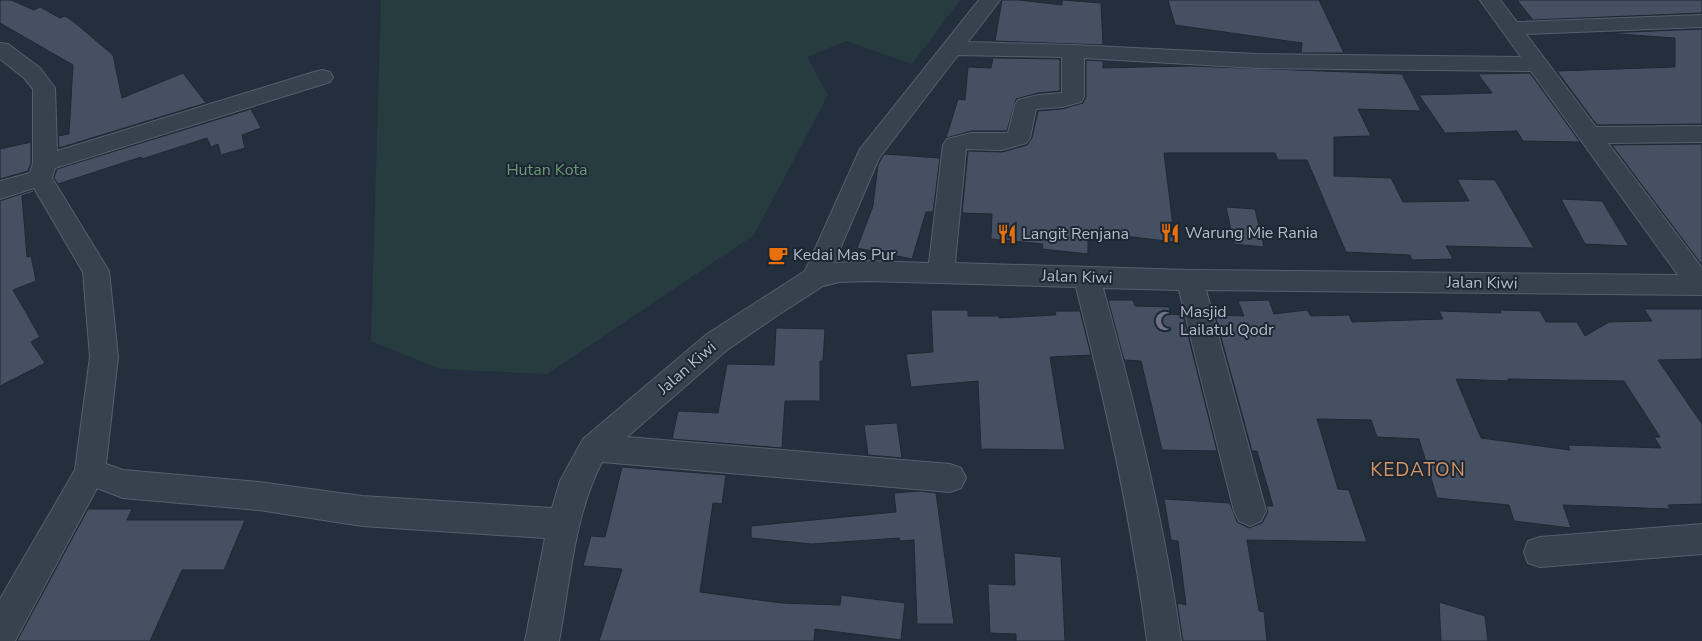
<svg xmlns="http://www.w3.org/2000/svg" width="1702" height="641" font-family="'Nunito Sans',sans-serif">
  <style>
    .green { fill: #263c3f }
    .building { fill: #455162; stroke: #1f2835; fill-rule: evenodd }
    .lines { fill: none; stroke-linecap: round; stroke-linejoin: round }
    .street-casing { stroke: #565f6c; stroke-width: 2 }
    .street { fill: #38414e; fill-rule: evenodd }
    .labels { text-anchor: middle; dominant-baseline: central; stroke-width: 4; stroke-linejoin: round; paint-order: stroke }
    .park-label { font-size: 16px; fill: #6b9a76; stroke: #1d2633 }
    .poi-label { font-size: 16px; fill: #b4bcc9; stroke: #1d2633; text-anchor: start }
    .street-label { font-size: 16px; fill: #b4bcc9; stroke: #1d2633 }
    .quarter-label { font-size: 19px; letter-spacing: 1px; fill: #d59563; stroke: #1d2633 }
  </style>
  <rect width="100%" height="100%" fill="#242f3e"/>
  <path class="green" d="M 381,0 L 960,0 L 912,64 L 846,41 L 807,57 L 828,95 L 754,235 L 547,374 L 440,369 L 371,341 Z"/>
  <path class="building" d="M 0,0 L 11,0 L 34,10 L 40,7 L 60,18 L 65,16 L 74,22 L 113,55 L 122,98 L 183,73 L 206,103 L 59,148 L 58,136 L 69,134 L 73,65 L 0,23 Z
    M 1002,0 L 1019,0 L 1062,5 L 1062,0 L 1101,3 L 1103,45 L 995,41 Z
    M 1168,0 L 1319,0 L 1344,53 L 1301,53 L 1302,43 L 1175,25 Z
    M 1517,0 L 1702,0 L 1702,13 L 1533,20 Z
    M 1702,29 L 1702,124 L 1597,125 L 1557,71 L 1675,67 L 1675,38 L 1605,33 Z
    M 993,58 L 1060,59 L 1060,91 L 1038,93 L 1016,99 L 1007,131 L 971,131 L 946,138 L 958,99 L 965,100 L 968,67 L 991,68 Z
    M 1086,60 L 1103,61 L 1103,68 L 1189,66 L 1402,74 L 1421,111 L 1358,109 L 1371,136 L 1334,137 L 1334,176 L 1391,178 L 1403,202 L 1469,201 L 1457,179 L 1495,180 L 1534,248 L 1446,246 L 1453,259 L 1412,260 L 1410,255 L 1346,252 L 1307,160 L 1278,160 L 1275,153 L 1164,153 L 1175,242 L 1088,232 L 1088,254 L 1042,249 L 1043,244 L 991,239 L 992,214 L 962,213 L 968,151 L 1002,152 L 1027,145 L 1032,138 L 1038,111 L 1062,109 L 1083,103 L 1086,97 Z
    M 1530,73 L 1580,142 L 1523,141 L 1517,131 L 1445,133 L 1419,95 L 1492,93 L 1478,74 Z
    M 251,109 L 261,128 L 242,135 L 245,148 L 221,155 L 218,144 L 211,147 L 207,138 L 142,159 L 141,157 L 58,184 L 54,178 L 57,169 Z
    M 31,142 L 31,163 L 28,171 L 0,179 L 0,149 Z
    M 1702,144 L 1702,265 L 1612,145 Z
    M 884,154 L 940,158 L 933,212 L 926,212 L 912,259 L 857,248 L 873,206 L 878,165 Z
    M 33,190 L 34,192 L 22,196 L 27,257 L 31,256 L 36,281 L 13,290 L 40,337 L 31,342 L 45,363 L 0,386 L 0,201 Z
    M 1561,199 L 1602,201 L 1629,246 L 1585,244 Z
    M 1226,207 L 1255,209 L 1264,247 L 1234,244 Z
    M 1108,300 L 1133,300 L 1135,306 L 1169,307 L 1170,314 L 1183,315 L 1217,451 L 1162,450 L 1141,361 L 1124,360 Z
    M 1269,300 L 1274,314 L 1307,310 L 1311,316 L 1349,315 L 1352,322 L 1443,319 L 1439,311 L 1501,313 L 1500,310 L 1540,311 L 1546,322 L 1577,322 L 1585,336 L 1609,322 L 1652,321 L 1644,309 L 1702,309 L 1702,359 L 1658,360 L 1702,424 L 1702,504 L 1668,505 L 1670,509 L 1563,505 L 1571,528 L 1514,521 L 1509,505 L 1437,498 L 1419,439 L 1377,437 L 1371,420 L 1317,419 L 1338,489 L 1349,490 L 1367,542 L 1247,540 L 1259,611 L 1264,612 L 1267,641 L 1183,641 L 1177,603 L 1186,605 L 1178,541 L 1171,540 L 1164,499 L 1230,503 L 1237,522 L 1249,528 L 1262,523 L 1268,512 L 1266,506 L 1273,506 L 1257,451 L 1252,451 L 1215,315 L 1244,316 L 1238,301 ZM 1456,379 L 1509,381 L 1508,379 L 1624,381 L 1660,437 L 1654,437 L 1661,448 L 1568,445 L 1570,450 L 1481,438 Z
    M 931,310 L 968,310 L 968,316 L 999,316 L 999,318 L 1056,315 L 1055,311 L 1080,311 L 1091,355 L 1050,357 L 1065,450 L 981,449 L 978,381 L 911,387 L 906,354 L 933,352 Z
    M 776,328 L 825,329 L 823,361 L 820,361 L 820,401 L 785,401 L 782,448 L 672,439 L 678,411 L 718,413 L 727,364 L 774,365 Z
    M 897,423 L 902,458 L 868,455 L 864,425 Z
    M 622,467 L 726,475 L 722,504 L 713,503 L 700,592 L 781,603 L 840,605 L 841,595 L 905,603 L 901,640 L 815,629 L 814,641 L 599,641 L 622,569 L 583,566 L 591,536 L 605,537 Z
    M 920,491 L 936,493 L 954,624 L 917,624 L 914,540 L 900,541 L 899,538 L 812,544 L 751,538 L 751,526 L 896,512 L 894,493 Z
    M 88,509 L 132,509 L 127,520 L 245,520 L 224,570 L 182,570 L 150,641 L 17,641 Z
    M 1014,553 L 1061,557 L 1065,641 L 1016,641 L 1016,634 L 990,633 L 988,584 L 1015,585 Z
    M 1439,602 L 1485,616 L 1488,641 L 1441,641 Z"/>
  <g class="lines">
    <defs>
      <path id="street" d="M 979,0 L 1000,0 L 968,42 L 1073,45 L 1257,54 L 1521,57 L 1480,0 L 1500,0 L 1517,22 L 1702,15 L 1702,27 L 1526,34 L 1596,127 L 1702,126 L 1702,142 L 1608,143 L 1702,268 L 1702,295 L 1206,290 L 1266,511 L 1261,521 L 1250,526 L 1239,521 L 1234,511 L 1179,290 L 1103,288 C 1135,404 1164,521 1181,641 L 1147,641 C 1132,521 1106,404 1076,287 L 869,281 L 839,282 L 823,286 L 775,317 L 727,350 L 627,437 L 950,464 L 961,468 L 966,478 L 961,488 L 950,492 L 602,462 C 574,515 570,583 559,641 L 525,641 L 545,538 L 362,526 L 259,510 L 123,498 L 97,488 L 15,641 L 0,641 L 0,599 L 75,470 L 90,357 L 83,272 L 34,188 L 0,199 L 0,181 L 30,173 L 33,163 L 33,89 L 24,78 L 0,59 L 0,43 L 8,44 L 40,68 L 55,88 L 57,151 L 314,72 L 322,70 L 330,72 L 333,77 L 330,82 L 55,168 L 52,178 L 109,271 L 118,357 L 106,464 L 123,470 L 259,482 L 362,496 L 552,508 L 560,481 L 583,439 L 707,334 L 805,271 L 860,149 ZM 958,55 L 1062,57 L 1062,93 L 1038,95 L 1018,100 L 1015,105 L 1008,133 L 971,133 L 947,139 L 943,145 L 929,263 L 869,261 L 834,263 L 879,158 ZM 1084,58 L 1257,68 L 1531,71 L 1678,275 L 1190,270 L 955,263 L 966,149 L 1002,150 L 1026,143 L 1030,138 L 1036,109 L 1062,107 L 1081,102 L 1084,97 Z
        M 1702,524 L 1702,554 L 1540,567 L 1528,563 L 1524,552 L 1528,541 L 1540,537 Z"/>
    </defs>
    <use href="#street" class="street-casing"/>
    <use href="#street" class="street"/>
  </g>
  <defs>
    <symbol id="restaurant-bare" viewBox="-9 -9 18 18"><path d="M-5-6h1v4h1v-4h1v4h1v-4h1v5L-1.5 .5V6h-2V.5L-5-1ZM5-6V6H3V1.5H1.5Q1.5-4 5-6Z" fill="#e8710a" stroke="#1d2633" stroke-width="2.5" paint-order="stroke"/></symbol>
    <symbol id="cafe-bare" viewBox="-9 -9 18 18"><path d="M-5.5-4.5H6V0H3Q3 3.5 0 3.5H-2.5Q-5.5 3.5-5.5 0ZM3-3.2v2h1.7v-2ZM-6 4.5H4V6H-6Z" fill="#e8710a" stroke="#1d2633" stroke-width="2.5" paint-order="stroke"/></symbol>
    <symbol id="mosque-bare" viewBox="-9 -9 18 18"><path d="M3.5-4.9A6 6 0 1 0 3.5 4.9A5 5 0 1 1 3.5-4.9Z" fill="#6b7280" stroke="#1d2633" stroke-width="2.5" paint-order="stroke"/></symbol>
  </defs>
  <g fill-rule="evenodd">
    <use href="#restaurant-bare" x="1156" y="219" width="28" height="28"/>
    <use href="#restaurant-bare" x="993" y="220" width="28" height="28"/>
    <use href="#cafe-bare" x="764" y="241" width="28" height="28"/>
    <use href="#mosque-bare" x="1151" y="307" width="28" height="28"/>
  </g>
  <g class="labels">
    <g class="park-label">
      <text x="547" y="170">Hutan Kota</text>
    </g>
    <g class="poi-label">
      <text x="1185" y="233">Warung Mie Rania</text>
      <text x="1022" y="234">Langit Renjana</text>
      <text x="793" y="255">Kedai Mas Pur</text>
      <text x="1180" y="312">Masjid<tspan x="1180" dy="18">Lailatul Qodr</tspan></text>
    </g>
    <g class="street-label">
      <text transform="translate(1077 277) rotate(2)">Jalan Kiwi</text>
      <text transform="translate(1482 283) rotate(1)">Jalan Kiwi</text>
      <text transform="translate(687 368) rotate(-41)">Jalan Kiwi</text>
    </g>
    <g class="quarter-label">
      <text x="1418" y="470">KEDATON</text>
    </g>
  </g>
</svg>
